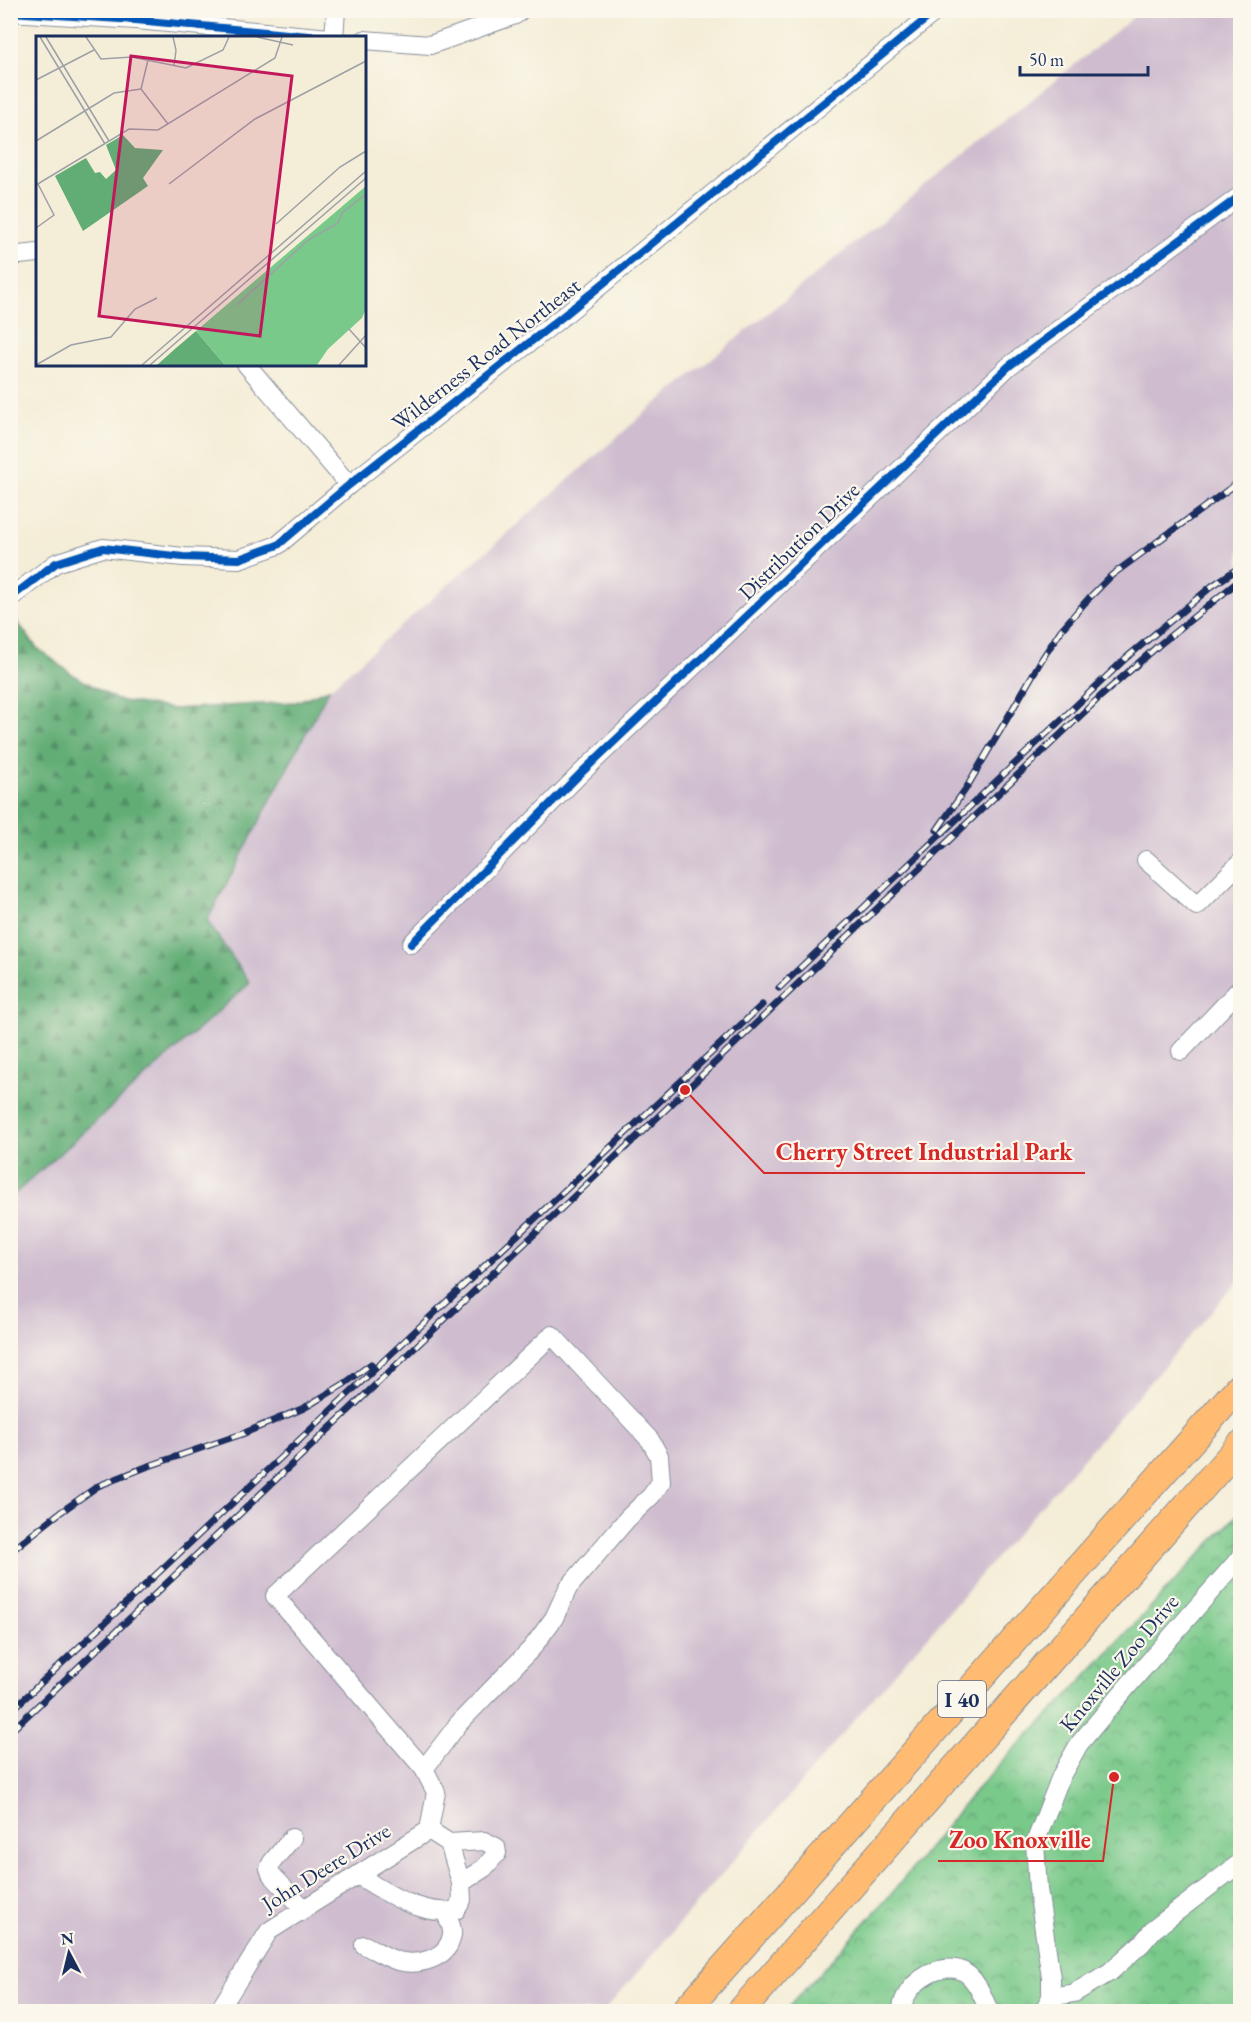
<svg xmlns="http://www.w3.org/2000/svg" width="1251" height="2022" font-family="'EB Garamond',serif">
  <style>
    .industrial { fill: #cfbdcf }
    .forest { fill: url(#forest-firs); stroke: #3e6e6a; stroke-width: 1.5 }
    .park { fill: url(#park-crowns); stroke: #4a7c74; stroke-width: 1.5 }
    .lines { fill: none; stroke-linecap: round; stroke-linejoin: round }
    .minor-casing { stroke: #888e9a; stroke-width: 20 }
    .highway-casing { stroke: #888e9a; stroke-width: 29 }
    .minor { stroke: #fff; stroke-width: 18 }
    .highway { stroke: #ffbb71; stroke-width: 27 }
    .rail-casing { stroke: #1b2f5e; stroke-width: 7 }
    .rail { stroke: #fbf7ec; stroke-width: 4.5; stroke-dasharray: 14; stroke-linecap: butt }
    .cycleway-casing { stroke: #fbf7ec; stroke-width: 11 }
    .cycleway { stroke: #0057b8; stroke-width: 8 }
    .labels { text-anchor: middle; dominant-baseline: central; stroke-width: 4.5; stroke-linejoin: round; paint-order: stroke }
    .shield { fill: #fbf7ec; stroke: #5e6b89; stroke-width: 1.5 }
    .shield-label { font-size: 21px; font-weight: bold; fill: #1b2f5e }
    .street-label { font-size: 22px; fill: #1b2f5e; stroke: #fbf7ec }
    .inset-road { fill: none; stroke: #9da1a7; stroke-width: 1.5 }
    .view { fill: #c2185b; fill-opacity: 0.15; stroke: #c2185b; stroke-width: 3 }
    .inset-edge { fill: none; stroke: #1b2f5e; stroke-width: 3 }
    .leader { fill: none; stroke: #d62828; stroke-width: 2 }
    .callout-dot { fill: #d62828; stroke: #fbf7ec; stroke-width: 2 }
    .callout-label { font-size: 24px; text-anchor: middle; font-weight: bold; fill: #d62828; stroke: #fbf7ec; stroke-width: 4.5; stroke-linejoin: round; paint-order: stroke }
  </style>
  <defs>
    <pattern id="forest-firs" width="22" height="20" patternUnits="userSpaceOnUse" patternTransform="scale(1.5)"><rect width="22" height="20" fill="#62ad76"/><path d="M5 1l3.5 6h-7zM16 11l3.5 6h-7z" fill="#508d64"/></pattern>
    <pattern id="park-crowns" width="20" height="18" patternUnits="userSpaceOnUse" patternTransform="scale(1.5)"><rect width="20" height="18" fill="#79c98a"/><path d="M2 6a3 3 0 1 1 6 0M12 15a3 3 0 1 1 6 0" fill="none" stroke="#62a474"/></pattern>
  </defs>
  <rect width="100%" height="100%" fill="#fbf7ec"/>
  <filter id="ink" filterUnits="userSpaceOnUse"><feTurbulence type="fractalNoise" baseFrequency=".0167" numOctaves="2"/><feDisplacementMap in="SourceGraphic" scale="12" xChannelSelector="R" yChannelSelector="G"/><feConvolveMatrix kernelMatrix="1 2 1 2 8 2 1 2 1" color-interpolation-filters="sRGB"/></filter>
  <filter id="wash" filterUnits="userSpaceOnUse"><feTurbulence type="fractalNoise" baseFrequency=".008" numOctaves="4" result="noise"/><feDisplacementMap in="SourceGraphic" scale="24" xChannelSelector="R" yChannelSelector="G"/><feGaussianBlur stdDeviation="1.35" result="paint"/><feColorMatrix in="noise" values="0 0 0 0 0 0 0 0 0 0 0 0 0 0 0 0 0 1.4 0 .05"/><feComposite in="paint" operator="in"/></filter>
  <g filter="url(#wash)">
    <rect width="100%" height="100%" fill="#f4edd7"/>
    <path class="industrial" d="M 1141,11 L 1240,11 L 1240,1279 L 868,1704 L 604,2011 L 11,2011 L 10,1197 L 249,983 L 207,921 L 329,689 L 647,411 Z"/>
    <path class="forest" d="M 13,616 L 36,647 L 72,674 L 117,700 L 174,709 L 296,702 L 329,689 L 207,921 L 250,983 L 11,1197 L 10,618 Z"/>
    <path class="park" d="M 1240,1512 L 1240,2011 L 784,2012 L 893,1892 L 968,1799 L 1008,1755 L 1053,1711 Z"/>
  </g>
  <g filter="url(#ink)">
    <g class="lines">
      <defs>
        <path id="minor" d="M 10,12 L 136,20 L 330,38
          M 334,38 L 336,10
          M 364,40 L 430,45 L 515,15 L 521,10
          M 10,256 L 38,253
          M 246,364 L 349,485
          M 10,598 L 56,563 L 103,548 L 183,557 L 239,559 L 278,545 L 349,485 L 567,313 L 937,10
          M 1146,860 L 1197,906 L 1240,863
          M 411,944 L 580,774 L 1009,366 L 1240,196
          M 1181,1051 L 1240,989
          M 424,1769 L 275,1596 L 552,1335 L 650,1440 L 659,1456 L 661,1482 L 651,1496 L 627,1519 L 568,1588 L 554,1618 L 532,1648 L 459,1723 L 424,1769 L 436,1792 L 429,1830
          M 292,1838 L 272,1862 L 269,1868 L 271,1874 L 304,1909
          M 449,1843 L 484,1841 L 496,1847 L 497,1853 L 484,1868 L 461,1883
          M 358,1875 C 384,1892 423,1917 456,1910 L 462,1900 L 461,1883 L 449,1843 L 429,1830
          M 364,1945 C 375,1950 387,1958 398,1961 C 419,1966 448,1959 452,1935 C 453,1927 448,1919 445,1912
          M 1051,1997 L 1074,1993 L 1110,1972 L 1142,1943 L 1154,1929 L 1240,1863
          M 218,2012 L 269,1931 L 429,1830
          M 901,2012 C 902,2007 903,2002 905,1998 C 914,1979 939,1964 960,1970 C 975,1975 984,1998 989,2012
          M 1043,2012 L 1051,1997 L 1051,1978 L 1038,1889 L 1035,1843 L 1061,1776 L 1079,1744 L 1126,1688 L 1240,1558"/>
        <path id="highway" d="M 684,2012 L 1240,1386
          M 740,2012 L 1240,1445"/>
      </defs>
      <use href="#minor" class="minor-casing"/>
      <use href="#highway" class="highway-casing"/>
      <use href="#minor" class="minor"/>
      <use href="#highway" class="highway"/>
      <defs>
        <path id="rail" d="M 937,830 L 967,787 L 1042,659 L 1061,630 L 1089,598 L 1112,575 L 1240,481
          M 779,988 L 1126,658 L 1212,586 L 1240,567
          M 10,1552 L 58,1514 L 98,1486 L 146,1467 L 242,1434 L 304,1408 L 344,1384 L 371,1364
          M 10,1712 L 762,1005
          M 10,1732 L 1101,696 L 1159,645 L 1240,580"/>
      </defs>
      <use href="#rail" class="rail-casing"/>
      <use href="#rail" class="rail"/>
      <defs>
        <path id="cycleway" d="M 10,12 L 136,20 L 330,38
          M 10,598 L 56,563 L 103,548 L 183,557 L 239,559 L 278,545 L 349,485 L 567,313 L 937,10
          M 411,944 L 580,774 L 1009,366 L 1240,196"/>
      </defs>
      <use href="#cycleway" class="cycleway-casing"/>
      <use href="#cycleway" class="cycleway"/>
    </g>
  </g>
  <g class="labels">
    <rect class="shield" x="938" y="1681" width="48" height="36" rx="4.5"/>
    <g class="shield-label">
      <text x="962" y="1699">I 40</text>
    </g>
    <g class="street-label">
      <text transform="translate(486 354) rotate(-38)">Wilderness Road Northeast</text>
      <text transform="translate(799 541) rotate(-44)">Distribution Drive</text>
      <text transform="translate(1119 1663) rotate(-50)">Knoxville Zoo Drive</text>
      <text transform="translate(326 1867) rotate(-32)">John Deere Drive</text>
    </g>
  </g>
  <g transform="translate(36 36)">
    <rect width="330" height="330" fill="#f4edd7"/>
    <path d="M 87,99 L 99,112 L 127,114 L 107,142 L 112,150 L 47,195 L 19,140 L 50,122 L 59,137 L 64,136 L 70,143 L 80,134 L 70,109 ZM 160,295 L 189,329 L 121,329 L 140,312 Z" fill="#62ad76"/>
    <path d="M 330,150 L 330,272 L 326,282 L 292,313 L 281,329 L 189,329 L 160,295 Z" fill="#79c98a"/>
    <path class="inset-road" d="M 4,1 L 69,108M 10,1 L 73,105M 50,1 L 65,23 L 96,21 L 150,32 L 187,14 L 193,1M 137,1 L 140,14 L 138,30M 221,1 L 257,9M 0,44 L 58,14M 105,53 L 132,88M 105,53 L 112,24M 0,105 L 78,57 L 105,53M 133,148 L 219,83 L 330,25M 0,149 L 93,93 L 122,94 L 239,22 L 246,1M 240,188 L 304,131 L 330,115M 0,192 L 18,179 L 2,148M 201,269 L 272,204 L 302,187 L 306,177 L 330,158M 313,293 L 330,312M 0,329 L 35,309 L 75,301 L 99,273 L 121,262M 106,329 L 330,135M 114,329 L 330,142M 303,329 L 330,299"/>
    <path class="view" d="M 95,20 L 256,40 L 224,300 L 63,280 Z"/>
    <rect width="330" height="330" class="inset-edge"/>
  </g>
  <path class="leader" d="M685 1090L764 1173H1085M1114 1777L1103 1861H938"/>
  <g class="callout-dot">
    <circle cx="685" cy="1090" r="6"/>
    <circle cx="1114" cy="1777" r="6"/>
  </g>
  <g class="callout-label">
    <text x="924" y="1160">Cherry Street Industrial Park</text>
    <text x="1020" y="1848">Zoo Knoxville</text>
  </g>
  <rect width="1251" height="2022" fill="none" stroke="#fbf7ec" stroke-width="36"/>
  <g transform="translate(69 1953) rotate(353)" stroke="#fbf7ec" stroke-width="4.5" paint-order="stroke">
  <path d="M0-4.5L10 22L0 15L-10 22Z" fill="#1b2f5e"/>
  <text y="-9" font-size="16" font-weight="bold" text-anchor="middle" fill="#1b2f5e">N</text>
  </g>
  <path d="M1020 66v9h128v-9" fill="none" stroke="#1b2f5e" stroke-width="3"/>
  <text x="1029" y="66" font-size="18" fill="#1b2f5e" stroke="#fbf7ec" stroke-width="4.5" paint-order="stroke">50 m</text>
</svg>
